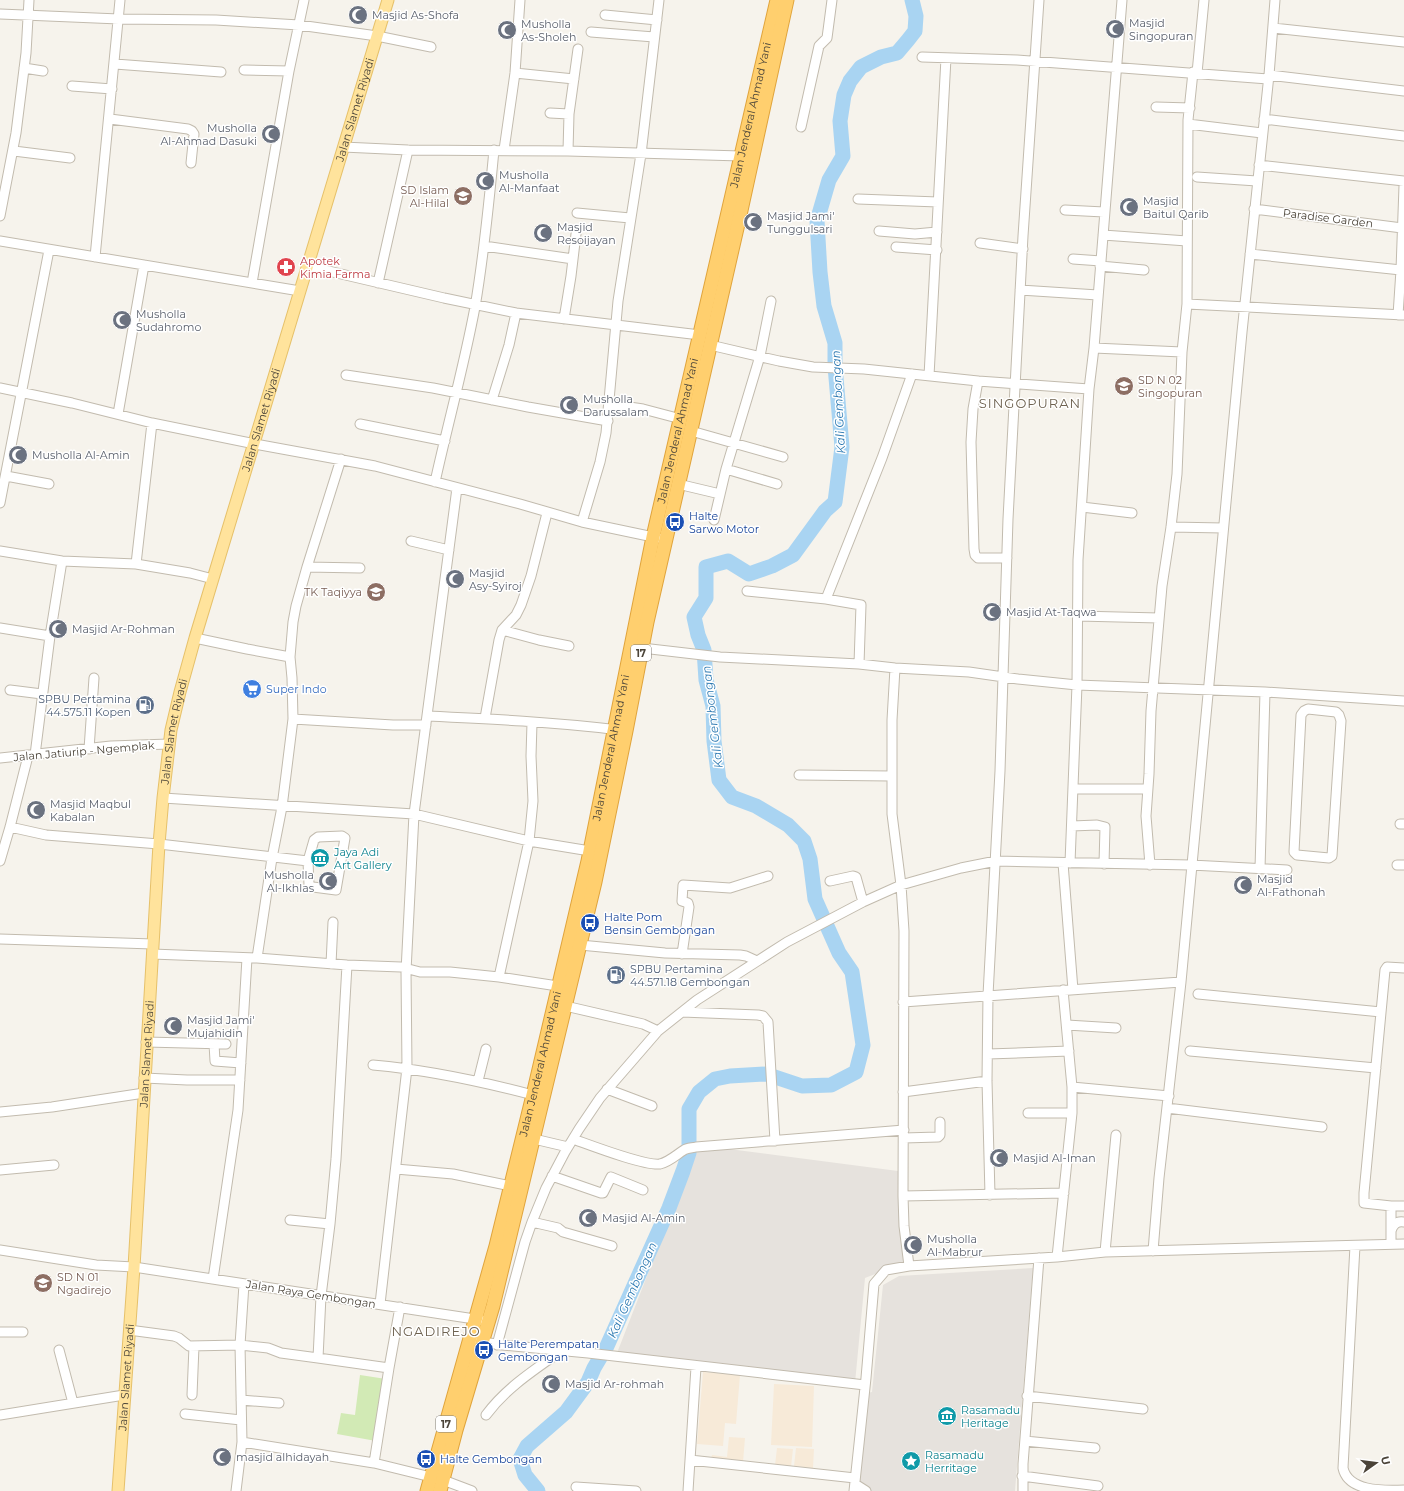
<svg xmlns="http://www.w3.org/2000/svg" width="1404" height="1491" font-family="Montserrat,sans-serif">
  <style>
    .commercial { fill: #f7ead8 }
    .industrial { fill: #e6e2dd }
    .green { fill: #d2eab5 }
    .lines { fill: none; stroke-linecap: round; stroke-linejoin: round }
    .river { stroke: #a9d4f2; stroke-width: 15 }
    .minor-casing { stroke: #c2bbae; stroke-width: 11 }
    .major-casing { stroke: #e6c16a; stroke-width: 13 }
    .highway-casing { stroke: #e0a43c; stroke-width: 15 }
    .minor { stroke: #fff; stroke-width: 9 }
    .major { stroke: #ffe39c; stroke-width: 11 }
    .highway { stroke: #ffcf6e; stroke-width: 13 }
    .labels { text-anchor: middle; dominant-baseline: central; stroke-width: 3; stroke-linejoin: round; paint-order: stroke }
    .shield { fill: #fff; stroke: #817c74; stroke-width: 1 }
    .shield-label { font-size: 10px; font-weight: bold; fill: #4b4439 }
    .worship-label { font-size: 11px; fill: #5b616d; stroke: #fff; text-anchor: start }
    .street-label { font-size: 11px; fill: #4b4439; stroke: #fff }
    .education-label { font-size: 11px; fill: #785e54; stroke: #fff; text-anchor: end }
    .health-label { font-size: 11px; fill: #be3a42; stroke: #fff; text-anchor: start }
    .transit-label { font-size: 11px; fill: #164399; stroke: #fff; text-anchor: start }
    .shop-label { font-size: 11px; fill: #366cbe; stroke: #fff; text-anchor: start }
    .service-label { font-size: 11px; fill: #4e5e75; stroke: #fff; text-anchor: end }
    .culture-label { font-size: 11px; fill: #0d838f; stroke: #fff; text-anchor: start }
    .water-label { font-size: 12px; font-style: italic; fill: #2e7ab2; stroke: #fff }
    .quarter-label { font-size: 13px; letter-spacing: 1px; fill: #6e6250; stroke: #fff }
  </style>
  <rect width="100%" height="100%" fill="#f6f3ec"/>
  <path class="commercial" d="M 703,1372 L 740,1375 L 736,1424 L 725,1423 L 723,1446 L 697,1444 Z
    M 774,1384 L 814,1386 L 812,1447 L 771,1445 Z
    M 729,1437 L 745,1438 L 743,1462 L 711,1459 L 712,1455 L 727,1457 Z
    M 777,1448 L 793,1449 L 791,1467 L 775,1465 Z
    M 796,1448 L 814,1449 L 813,1468 L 794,1466 Z"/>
  <path class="industrial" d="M 698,1145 L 898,1171 L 903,1263 L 865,1278 L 855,1383 L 617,1353 Z
    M 1033,1268 L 1015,1491 L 867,1491 L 858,1482 L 865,1393 L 872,1392 L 883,1285 L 899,1276 Z"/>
  <path class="green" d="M 360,1375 L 386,1379 L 376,1441 L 337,1434 L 341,1413 L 355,1415 Z"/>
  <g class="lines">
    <path class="river" d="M 538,1491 L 525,1475 L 520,1459 L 527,1446 L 566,1412 L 588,1382 L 594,1368 L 607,1346 L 669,1208 L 683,1171 L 689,1153 L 689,1109 L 699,1092 L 715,1079 L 730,1076 L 766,1074 L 802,1086 L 831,1085 L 856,1072 L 863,1045 L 852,972 L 839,953 L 815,899 L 810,859 L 804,841 L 788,825 L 756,806 L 732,797 L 719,780 L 714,741 L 713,706 L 706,680 L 704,650 L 698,635 L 694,617 L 706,598 L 706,567 L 728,561 L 749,574 L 772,566 L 793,555 L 825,511 L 835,502 L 842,447 L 835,366 L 835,343 L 824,306 L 820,272 L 817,221 L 829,180 L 843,156 L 840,121 L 844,95 L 850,81 L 861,67 L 881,57 L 897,53 L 908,40 L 915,31 L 916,16 L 912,0"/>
    <defs>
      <path id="minor" d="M 0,14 L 119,19 L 216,20 L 299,25 L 377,36 L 431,47
        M 605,15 L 657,20
        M 1273,28 L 1404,42
        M 591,32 L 654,37
        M 922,57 L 1017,60 L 1268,79
        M 115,64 L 221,72
        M 24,68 L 43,71
        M 244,70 L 289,71
        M 515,73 L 574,79
        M 1197,73 L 1204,0
        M 1269,75 L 1404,91
        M 72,86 L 112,89
        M 1156,107 L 1190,108
        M 550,113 L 569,114
        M 110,119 L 188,129 L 192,131 L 194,134 L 191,163
        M 1264,119 L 1404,136
        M 1188,124 L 1262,133
        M 801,127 L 819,46 L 827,38 L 832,0
        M 343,147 L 408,150 L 568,151 L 741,156
        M 504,150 L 515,73 L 520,0
        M 14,151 L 70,158
        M 568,151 L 569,114 L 578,49
        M 1259,165 L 1404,181
        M 1197,177 L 1257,181
        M 858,199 L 938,202
        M 1254,209 L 1402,228
        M 1065,210 L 1104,212
        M 577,213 L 630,218
        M 0,216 L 16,133 L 26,53 L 29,0
        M 879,231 L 915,234 L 937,232
        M 1103,235 L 1187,241
        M 0,241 L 300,291
        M 980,243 L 1023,249
        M 484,246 L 573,259
        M 896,247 L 937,250
        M 1250,254 L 1401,270
        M 95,257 L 120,0
        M 1073,259 L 1101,261
        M 307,266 L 444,298 L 516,313 L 700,335
        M 1100,266 L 1144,270
        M 252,283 L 289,71 L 304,0
        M 378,283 L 408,150
        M 1020,290 L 1098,295
        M 771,301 L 760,356 L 726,469 L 777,484
        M 1187,304 L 1404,315
        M 1398,315 L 1401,270 L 1404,186
        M 564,319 L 571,276 L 576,234
        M 710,345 L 779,361 L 813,367 L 864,369 L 978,381 L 1089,389
        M 1094,348 L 1182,352 L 1187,304 L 1188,120 L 1193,72
        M 346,375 L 433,388 L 528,407 L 608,421
        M 929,376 L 946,58
        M 978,381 L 973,409 L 971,442 L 974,549 L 975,555 L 978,558 L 1007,558
        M 0,388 L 72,403 L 152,423 L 255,444 L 375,466 L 520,504 L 582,522 L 658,538
        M 492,400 L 509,345 L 516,313
        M 609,404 L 643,409 L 681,419
        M 118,414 L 144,265
        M 360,424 L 445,441
        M 691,431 L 783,457
        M 6,476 L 49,484
        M 435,482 C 448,423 464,366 475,307 C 484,255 489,203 494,150
        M 678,484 L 720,494
        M 0,503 L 49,250
        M 1082,507 L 1132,513
        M 714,520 L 726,469
        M 582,522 L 600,462 L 606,433 L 618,301 L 641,154 L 659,0
        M 1171,527 L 1223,528
        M 411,541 L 449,550
        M 0,551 L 62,561 L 136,564 L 190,573 L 213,579
        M 136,564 L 152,423
        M 307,567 L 360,568
        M 747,591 L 826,599
        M 1078,616 L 1159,618
        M 0,628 L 50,636
        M 502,630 L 539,640 L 569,646
        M 195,638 L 247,649 L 290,657
        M 642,648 L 720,657 L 859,664 L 895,668 L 969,672 L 1018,679 L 1077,685 L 1265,692 L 1404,701
        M 859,664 L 861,605 L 826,599 L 882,458 L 912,374
        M 895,668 L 892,720 L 892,814 L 901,885 L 904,931 L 903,1196 L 904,1226 L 909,1266
        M 10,690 L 42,694
        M 1308,709 L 1336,712 L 1339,715 L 1341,721 L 1332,856 L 1329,858 L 1297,855 L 1294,852 L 1301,715 L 1304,711 Z
        M 427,716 C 491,719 555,722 619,730
        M 485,718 L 499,640 L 502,630 L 516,615 L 521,605 L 531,576 L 547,513
        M 293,719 L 393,725 L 426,725
        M 89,749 L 94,678
        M 35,755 L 50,636 L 62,561
        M 0,758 L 111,746 L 169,744
        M 799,775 L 891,776
        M 1073,789 L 1148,789
        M 163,798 L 414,814 L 529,841 L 590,851
        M 1400,824 L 1404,824
        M 1072,826 L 1097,825 L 1105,827 L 1104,864
        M 10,827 L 46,835 L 159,844 L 308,861 L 314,840 L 318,837 L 342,836 L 345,838 L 336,890 L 313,887 L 309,885 L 308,861
        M 0,861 L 10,827 L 28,756
        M 1063,863 L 1073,990
        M 1070,863 L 1077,685 L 1078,560 L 1089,389 L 1094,348 L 1122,0
        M 1150,865 L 1146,816 L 1149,774 L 1151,711 L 1162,586 L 1171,527 L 1177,474 L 1182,352
        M 1397,865 L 1404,865
        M 1260,869 L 1265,692
        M 830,881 L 853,876 L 856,877 L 863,902
        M 0,939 L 153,944
        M 580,945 L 665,953 L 740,955 L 746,956 L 757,961
        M 152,954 L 257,958 L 347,965 L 401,967 L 420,972 L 450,972 L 499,977 L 564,987
        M 682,954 L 689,907 L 688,903 L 682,901 L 683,885 L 730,888 L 768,876
        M 257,958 L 272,858 L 282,807 L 293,719 L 292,678 L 290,657 L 293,622 L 296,606 L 307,567 L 341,459
        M 331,964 L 333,922
        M 1404,968 L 1387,967 L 1385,970 L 1364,1193 L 1364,1203 L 1391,1206 L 1404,1206
        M 499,977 L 529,841 L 533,801 L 531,756 L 532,723
        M 1198,994 L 1381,1012
        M 903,1002 L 1181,982
        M 561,1005 L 643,1024 L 658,1031
        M 682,1012 L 758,1015 L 763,1016 L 768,1022 L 775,1141
        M 1067,1025 L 1116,1028
        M 146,1042 L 226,1044
        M 214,1044 L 215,1061 L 241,1063
        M 1190,1051 L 1376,1068
        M 988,1054 L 1069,1051
        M 373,1065 C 428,1070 480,1081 533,1095
        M 144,1078 L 187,1080 L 240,1080
        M 478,1081 L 486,1049
        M 1072,1087 L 1169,1096
        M 607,1089 L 652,1106
        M 903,1092 L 987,1081
        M 1167,1108 L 1322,1127
        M 0,1112 L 52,1107 L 144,1093
        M 1028,1113 L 1072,1113
        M 904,1138 L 938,1137 L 940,1135 L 940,1122
        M 534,1139 L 568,1147
        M 573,1139 C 590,1145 644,1166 660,1164 C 669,1162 676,1155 684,1150 C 687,1148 692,1148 696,1147 L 904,1130
        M 396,1169 L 453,1174 L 511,1186
        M 0,1170 L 54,1165
        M 552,1176 L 601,1193 L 603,1193 L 611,1177 L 643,1190
        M 990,1195 L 987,1081 L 988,995 L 1000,771 L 1008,519 L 1023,236 L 1039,0
        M 903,1196 L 1064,1193
        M 290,1220 L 330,1224
        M 532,1222 L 558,1228 L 563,1232 L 612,1246
        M 1391,1231 C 1393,1224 1397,1221 1404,1222
        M 1391,1244 L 1391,1206
        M 1355,1246 L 1343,1468 C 1348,1491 1381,1491 1404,1490
        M 0,1250 L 96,1265 L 134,1267 L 481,1320
        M 1153,1251 L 1159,1178 L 1181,982 L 1242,332 L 1269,75 L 1275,0
        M 1105,1252 L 1116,1135
        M 1057,1257 L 1072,1113 L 1072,1087 L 1063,990
        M 213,1279 L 238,1110 L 247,958
        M 380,1304 L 407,1068 L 406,971 L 414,814 L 457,488
        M 129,1330 L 174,1336 L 179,1338 L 189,1346 L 240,1345 L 268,1348 L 281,1353 L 318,1358 L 321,1296 L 330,1224 L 336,1159 L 347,965
        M 0,1332 L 23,1332
        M 477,1341 L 502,1345 L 588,1353 L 865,1385
        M 497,1345 L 525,1242 L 532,1222 L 546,1188 L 565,1152 L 579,1129 L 600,1098 L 658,1031 L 697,1000 L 787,942 L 863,902 L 901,885 L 961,868 L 996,861 L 1191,865 L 1287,870
        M 59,1350 L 73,1403
        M 318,1358 L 389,1368 L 374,1463 L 431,1477
        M 389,1368 L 400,1307
        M 192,1395 L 194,1346
        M 1027,1396 L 1143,1409
        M 241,1400 L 279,1403
        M 185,1414 L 241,1420
        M 0,1415 L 124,1395
        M 486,1415 C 506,1388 534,1370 561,1351
        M 1025,1441 L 1095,1448
        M 242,1442 L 374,1463
        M 690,1460 L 855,1478
        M 1022,1476 L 1098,1486
        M 443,1480 L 472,1491
        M 855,1484 L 866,1491
        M 576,1487 L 636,1491
        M 236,1491 L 242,1442 L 240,1345 L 244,1284
        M 688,1491 L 696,1367
        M 854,1491 L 866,1378 L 874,1284 L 886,1270 L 909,1266 L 1057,1257 L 1105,1252 L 1404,1244
        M 1023,1491 L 1023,1464 L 1039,1258"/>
      <g id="major">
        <path id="s1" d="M 118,1491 L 134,1267 L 159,844 L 163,798 L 171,730 L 180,692 L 195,638 L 388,0"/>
      </g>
      <g id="highway">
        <path id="s2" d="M 427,1491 L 496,1246 L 533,1095 L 588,861 L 653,537 L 777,0"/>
        <path d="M 440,1491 L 456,1430 L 493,1306 L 595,882 L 626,731 L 647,622 L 740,215 L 787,0"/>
      </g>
    </defs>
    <use href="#minor" class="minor-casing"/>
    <use href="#major" class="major-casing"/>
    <use href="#highway" class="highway-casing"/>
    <use href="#minor" class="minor"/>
    <use href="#major" class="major"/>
    <use href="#highway" class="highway"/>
  </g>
  <defs>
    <symbol id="mosque-disc" viewBox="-11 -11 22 22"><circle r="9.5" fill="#6b7280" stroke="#fff"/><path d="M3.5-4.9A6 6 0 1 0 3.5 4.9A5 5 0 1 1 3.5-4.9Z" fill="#fff"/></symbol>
    <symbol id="school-disc" viewBox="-11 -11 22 22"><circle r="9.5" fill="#8d6e63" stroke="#fff"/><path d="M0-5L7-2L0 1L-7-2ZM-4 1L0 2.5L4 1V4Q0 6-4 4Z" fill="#fff"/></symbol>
    <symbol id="pharmacy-disc" viewBox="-11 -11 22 22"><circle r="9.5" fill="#e0444e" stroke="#fff"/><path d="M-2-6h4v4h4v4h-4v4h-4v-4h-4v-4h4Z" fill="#fff"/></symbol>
    <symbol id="bus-disc" viewBox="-11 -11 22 22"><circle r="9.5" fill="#1a4fb4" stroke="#fff"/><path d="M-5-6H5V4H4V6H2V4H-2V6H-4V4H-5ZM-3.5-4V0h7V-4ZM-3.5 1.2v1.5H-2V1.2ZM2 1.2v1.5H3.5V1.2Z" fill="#fff"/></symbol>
    <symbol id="supermarket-disc" viewBox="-11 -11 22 22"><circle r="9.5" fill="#3f7fe0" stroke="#fff"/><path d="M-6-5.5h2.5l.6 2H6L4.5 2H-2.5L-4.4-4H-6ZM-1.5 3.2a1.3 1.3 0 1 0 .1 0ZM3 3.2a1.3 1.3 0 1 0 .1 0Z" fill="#fff"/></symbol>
    <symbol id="fuel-disc" viewBox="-11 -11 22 22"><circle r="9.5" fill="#5c6f8a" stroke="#fff"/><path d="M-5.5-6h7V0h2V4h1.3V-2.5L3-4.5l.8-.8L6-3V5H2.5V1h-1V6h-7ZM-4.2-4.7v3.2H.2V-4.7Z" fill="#fff"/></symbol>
    <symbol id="museum-disc" viewBox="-11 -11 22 22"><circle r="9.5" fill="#0f9aa8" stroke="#fff"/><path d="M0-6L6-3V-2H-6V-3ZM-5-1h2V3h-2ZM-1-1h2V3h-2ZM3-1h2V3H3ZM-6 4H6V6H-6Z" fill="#fff"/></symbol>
    <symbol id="sight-disc" viewBox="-11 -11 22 22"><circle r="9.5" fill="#0f9aa8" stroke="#fff"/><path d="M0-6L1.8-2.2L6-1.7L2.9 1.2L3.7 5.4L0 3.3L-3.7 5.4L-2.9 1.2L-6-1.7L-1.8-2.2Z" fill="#fff"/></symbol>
  </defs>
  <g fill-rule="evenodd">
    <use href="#mosque-disc" x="347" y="4" width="22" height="22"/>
    <use href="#mosque-disc" x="1104" y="18" width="22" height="22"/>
    <use href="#mosque-disc" x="496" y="19" width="22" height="22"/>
    <use href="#mosque-disc" x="260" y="123" width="22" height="22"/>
    <use href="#mosque-disc" x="474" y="170" width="22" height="22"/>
    <use href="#school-disc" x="452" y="185" width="22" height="22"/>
    <use href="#mosque-disc" x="1118" y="196" width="22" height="22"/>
    <use href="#mosque-disc" x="742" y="211" width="22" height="22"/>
    <use href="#mosque-disc" x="532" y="222" width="22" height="22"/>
    <use href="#pharmacy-disc" x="275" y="256" width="22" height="22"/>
    <use href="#mosque-disc" x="111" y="309" width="22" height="22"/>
    <use href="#school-disc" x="1113" y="375" width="22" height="22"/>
    <use href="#mosque-disc" x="558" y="394" width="22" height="22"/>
    <use href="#mosque-disc" x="7" y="444" width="22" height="22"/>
    <use href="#bus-disc" x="664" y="511" width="22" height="22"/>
    <use href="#mosque-disc" x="444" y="568" width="22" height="22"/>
    <use href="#school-disc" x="365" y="581" width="22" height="22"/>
    <use href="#mosque-disc" x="981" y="601" width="22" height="22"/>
    <use href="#mosque-disc" x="47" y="618" width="22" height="22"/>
    <use href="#supermarket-disc" x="241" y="678" width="22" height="22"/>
    <use href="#fuel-disc" x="134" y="694" width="22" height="22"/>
    <use href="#mosque-disc" x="25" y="799" width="22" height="22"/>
    <use href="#museum-disc" x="309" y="847" width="22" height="22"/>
    <use href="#mosque-disc" x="317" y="870" width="22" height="22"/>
    <use href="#mosque-disc" x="1232" y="874" width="22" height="22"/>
    <use href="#bus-disc" x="579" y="912" width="22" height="22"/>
    <use href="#fuel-disc" x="605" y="964" width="22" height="22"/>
    <use href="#mosque-disc" x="162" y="1015" width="22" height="22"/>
    <use href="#mosque-disc" x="988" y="1147" width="22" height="22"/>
    <use href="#mosque-disc" x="577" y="1207" width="22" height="22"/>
    <use href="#mosque-disc" x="902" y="1234" width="22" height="22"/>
    <use href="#school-disc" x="32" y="1272" width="22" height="22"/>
    <use href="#bus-disc" x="473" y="1339" width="22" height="22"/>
    <use href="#mosque-disc" x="540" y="1373" width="22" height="22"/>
    <use href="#museum-disc" x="936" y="1405" width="22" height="22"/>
    <use href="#mosque-disc" x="211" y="1446" width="22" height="22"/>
    <use href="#bus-disc" x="415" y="1448" width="22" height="22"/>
    <use href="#sight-disc" x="900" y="1450" width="22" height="22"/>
  </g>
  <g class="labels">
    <g class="shield">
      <rect x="631" y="645" width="20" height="16" rx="3"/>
      <rect x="436" y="1416" width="20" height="16" rx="3"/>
    </g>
    <g class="shield-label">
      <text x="641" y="653">17</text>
      <text x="446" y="1424">17</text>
    </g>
    <g class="worship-label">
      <text x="372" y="15">Masjid As-Shofa</text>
      <text x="1129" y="23">Masjid<tspan x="1129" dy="13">Singopuran</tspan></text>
      <text x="521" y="24">Musholla<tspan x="521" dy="13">As-Sholeh</tspan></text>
      <text x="257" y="128" text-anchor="end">Musholla<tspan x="257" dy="13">Al-Ahmad Dasuki</tspan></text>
      <text x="499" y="175">Musholla<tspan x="499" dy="13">Al-Manfaat</tspan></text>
      <text x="1143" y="201">Masjid<tspan x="1143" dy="13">Baitul Qarib</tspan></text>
      <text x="767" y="216">Masjid Jami'<tspan x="767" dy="13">Tunggulsari</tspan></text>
      <text x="557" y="227">Masjid<tspan x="557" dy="13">Resoijayan</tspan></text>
      <text x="136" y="314">Musholla<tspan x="136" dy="13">Sudahromo</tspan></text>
      <text x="583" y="399">Musholla<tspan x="583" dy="13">Darussalam</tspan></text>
      <text x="32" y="455">Musholla Al-Amin</text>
      <text x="469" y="573">Masjid<tspan x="469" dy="13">Asy-Syiroj</tspan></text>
      <text x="1006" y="612">Masjid At-Taqwa</text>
      <text x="72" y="629">Masjid Ar-Rohman</text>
      <text x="50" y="804">Masjid Maqbul<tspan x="50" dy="13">Kabalan</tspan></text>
      <text x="314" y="875" text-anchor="end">Musholla<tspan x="314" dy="13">Al-Ikhlas</tspan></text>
      <text x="1257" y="879">Masjid<tspan x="1257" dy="13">Al-Fathonah</tspan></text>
      <text x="187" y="1020">Masjid Jami'<tspan x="187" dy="13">Mujahidin</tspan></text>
      <text x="1013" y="1158">Masjid Al-Iman</text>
      <text x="602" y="1218">Masjid Al-Amin</text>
      <text x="927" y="1239">Musholla<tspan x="927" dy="13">Al-Mabrur</tspan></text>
      <text x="565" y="1384">Masjid Ar-rohmah</text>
      <text x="236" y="1457">masjid alhidayah</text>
    </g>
    <g class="street-label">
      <text stroke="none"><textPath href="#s1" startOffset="1410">Jalan Slamet Riyadi</textPath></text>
      <text stroke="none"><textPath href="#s2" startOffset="1414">Jalan Jenderal Ahmad Yani</textPath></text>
      <text transform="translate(1328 218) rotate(7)">Paradise Garden</text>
      <text stroke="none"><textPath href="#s1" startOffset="1086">Jalan Slamet Riyadi</textPath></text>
      <text stroke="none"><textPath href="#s2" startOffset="1090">Jalan Jenderal Ahmad Yani</textPath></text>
      <text stroke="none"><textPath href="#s1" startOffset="762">Jalan Slamet Riyadi</textPath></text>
      <text stroke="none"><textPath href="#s2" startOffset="766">Jalan Jenderal Ahmad Yani</textPath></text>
      <text transform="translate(84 751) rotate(-5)">Jalan Jatiurip - Ngemplak</text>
      <text stroke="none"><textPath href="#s1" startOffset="438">Jalan Slamet Riyadi</textPath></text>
      <text stroke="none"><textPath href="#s2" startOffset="442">Jalan Jenderal Ahmad Yani</textPath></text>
      <text transform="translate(311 1294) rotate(9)">Jalan Raya Gembongan</text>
      <text stroke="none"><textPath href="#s1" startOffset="114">Jalan Slamet Riyadi</textPath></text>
    </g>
    <g class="education-label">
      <text x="449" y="190">SD Islam<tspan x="449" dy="13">Al-Hilal</tspan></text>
      <text x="1138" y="380" text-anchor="start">SD N 02<tspan x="1138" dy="13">Singopuran</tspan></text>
      <text x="362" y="592">TK Taqiyya</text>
      <text x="57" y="1277" text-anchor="start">SD N 01<tspan x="57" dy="13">Ngadirejo</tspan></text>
    </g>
    <g class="health-label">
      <text x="300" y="261">Apotek<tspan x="300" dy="13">Kimia Farma</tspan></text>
    </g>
    <g class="transit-label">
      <text x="689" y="516">Halte<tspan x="689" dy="13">Sarwo Motor</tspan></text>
      <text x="604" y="917">Halte Pom<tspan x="604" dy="13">Bensin Gembongan</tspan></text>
      <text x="498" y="1344">Halte Perempatan<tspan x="498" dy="13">Gembongan</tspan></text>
      <text x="440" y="1459">Halte Gembongan</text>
    </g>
    <g class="shop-label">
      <text x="266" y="689">Super Indo</text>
    </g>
    <g class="service-label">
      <text x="131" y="699">SPBU Pertamina<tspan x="131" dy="13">44.575.11 Kopen</tspan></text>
      <text x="630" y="969" text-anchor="start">SPBU Pertamina<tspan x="630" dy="13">44.571.18 Gembongan</tspan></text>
    </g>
    <g class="culture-label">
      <text x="334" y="852">Jaya Adi<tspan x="334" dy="13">Art Gallery</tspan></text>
      <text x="961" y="1410">Rasamadu<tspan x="961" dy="13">Heritage</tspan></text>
      <text x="925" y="1455">Rasamadu<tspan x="925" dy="13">Herritage</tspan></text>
    </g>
    <g class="water-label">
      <text transform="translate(838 402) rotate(-93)">Kali Gembongan</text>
      <text transform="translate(712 717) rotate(-97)">Kali Gembongan</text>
      <text transform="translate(632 1290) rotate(-66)">Kali Gembongan</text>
    </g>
    <g class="quarter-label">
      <text x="1030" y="403">SINGOPURAN</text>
      <text x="436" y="1331">NGADIREJO</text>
    </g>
  </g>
  <g transform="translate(1376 1463) rotate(76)" stroke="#ffffff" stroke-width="3" paint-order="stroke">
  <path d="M0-3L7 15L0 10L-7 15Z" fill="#4b4439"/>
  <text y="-6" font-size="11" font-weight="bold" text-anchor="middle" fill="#4b4439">U</text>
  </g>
</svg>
